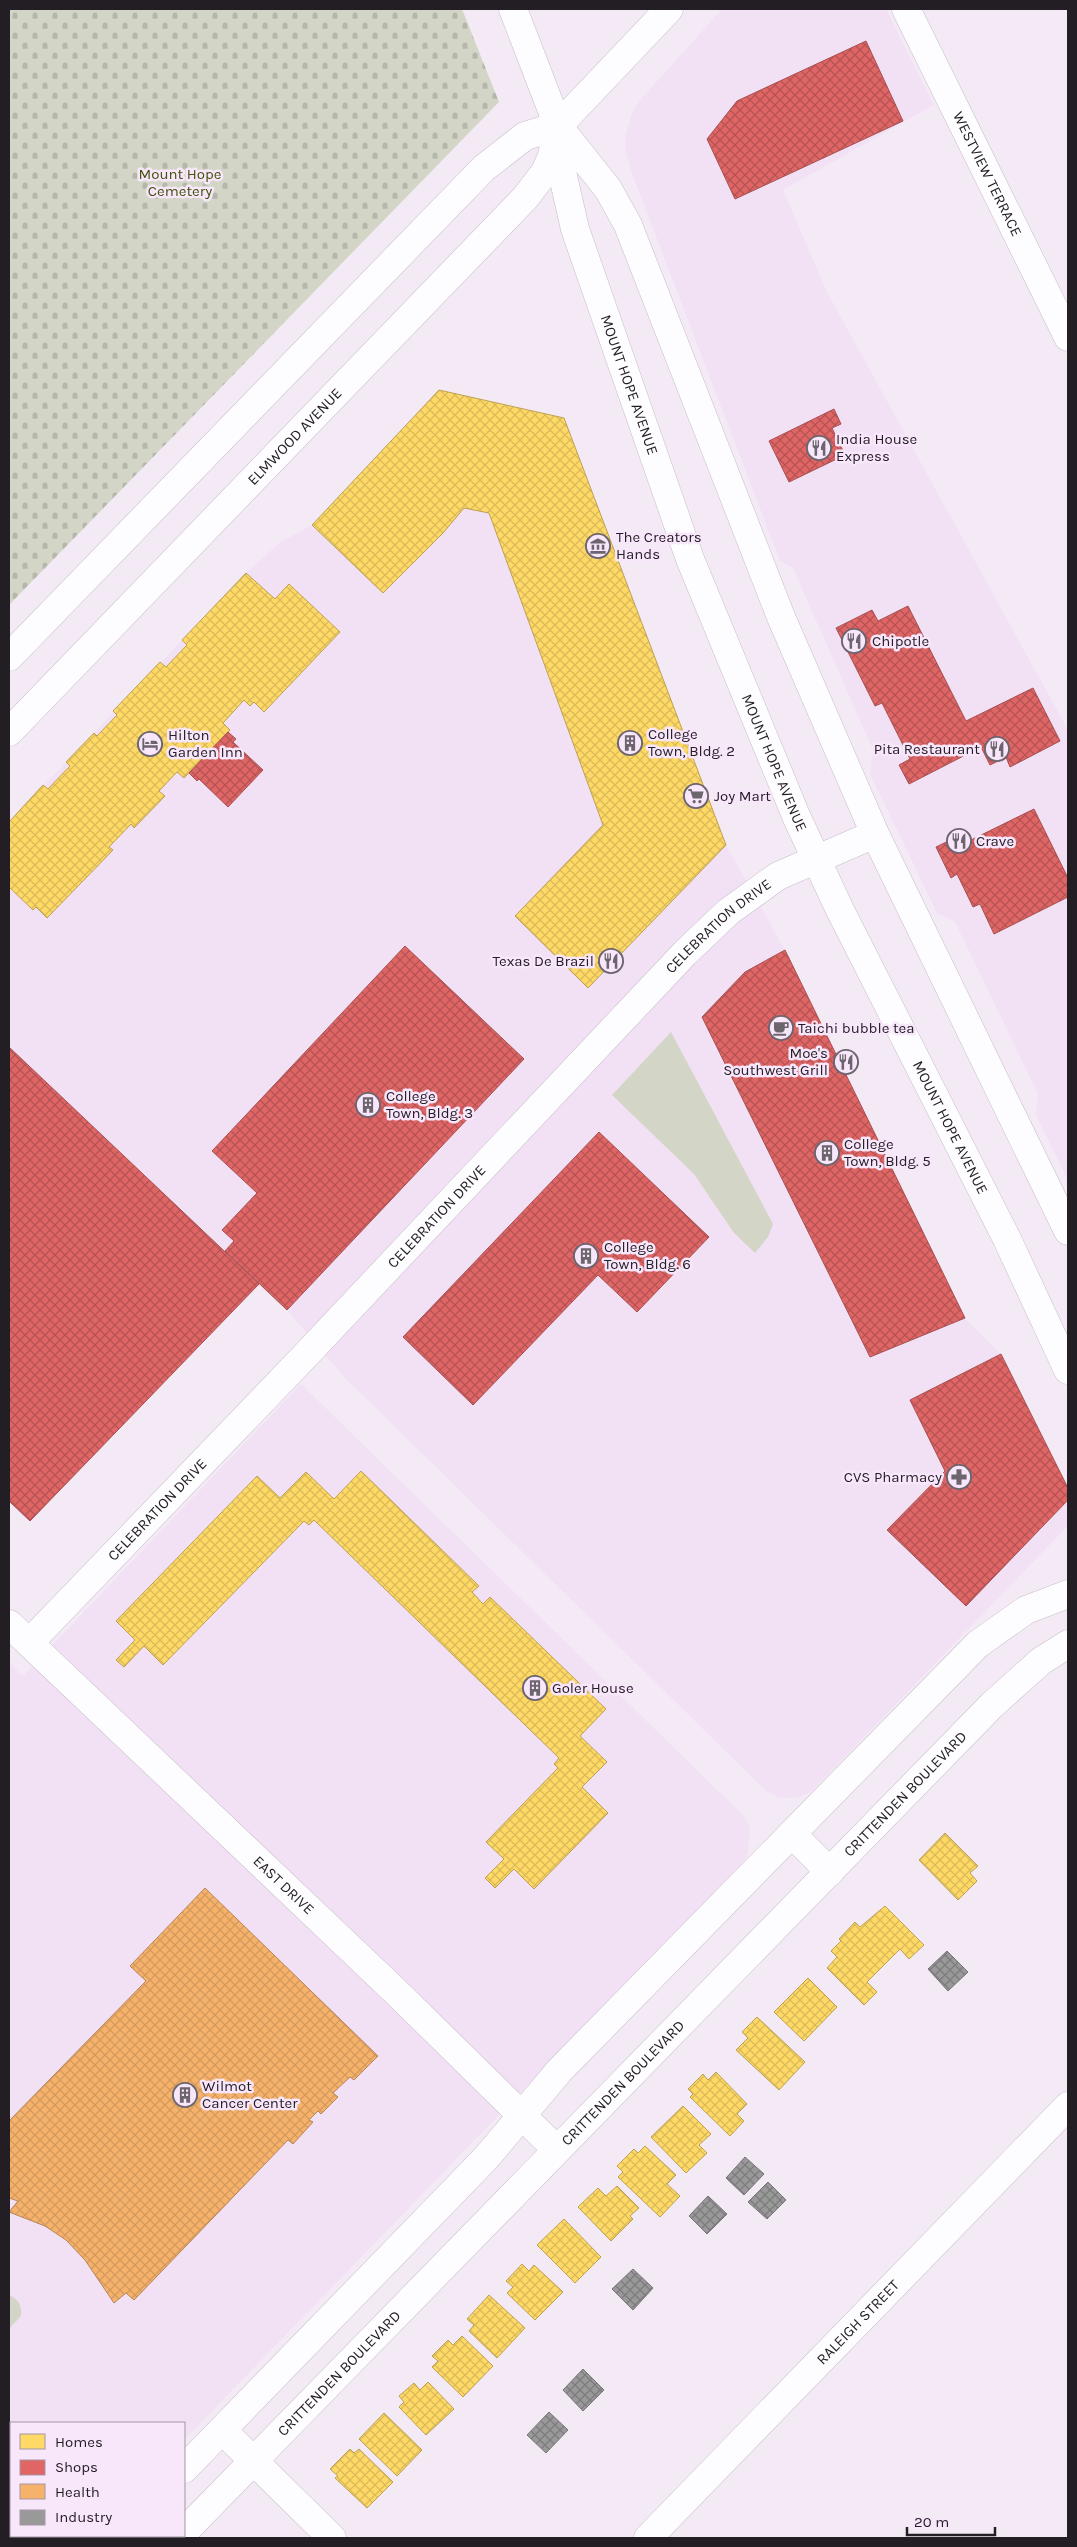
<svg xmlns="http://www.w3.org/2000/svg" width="1077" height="2547" font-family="Karla,sans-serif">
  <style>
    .built { fill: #f2e1f5 }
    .grass { fill: #d3d6c7 }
    .cemetery { fill: url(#cemetery-stones) }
    .homes { fill: url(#homes-cross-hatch); stroke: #bda152 }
    .shops { fill: url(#shops-cross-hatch); stroke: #a75052 }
    .health { fill: url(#health-cross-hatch); stroke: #b78556 }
    .industry { fill: url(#industry-cross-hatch); stroke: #767476 }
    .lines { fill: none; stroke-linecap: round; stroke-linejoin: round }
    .minor-casing { stroke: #c5bec7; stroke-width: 29 }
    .major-casing { stroke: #c5bec7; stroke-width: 29 }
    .minor { stroke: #fdfcfe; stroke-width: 28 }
    .major { stroke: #fdfcfe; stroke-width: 28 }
    .labels { text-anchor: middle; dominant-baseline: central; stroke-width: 5; stroke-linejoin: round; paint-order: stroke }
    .street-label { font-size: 15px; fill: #231d24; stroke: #f8e6fa }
    .park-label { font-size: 15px; fill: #405209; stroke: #f8e6fa }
    .poi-label { font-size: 15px; fill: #231d24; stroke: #f8e6fa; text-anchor: start }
  </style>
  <defs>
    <pattern id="cemetery-stones" width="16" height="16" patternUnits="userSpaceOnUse" patternTransform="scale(1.25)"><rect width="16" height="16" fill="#d3d6c7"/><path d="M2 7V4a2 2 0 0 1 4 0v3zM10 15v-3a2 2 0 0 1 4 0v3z" fill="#b5b7ab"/></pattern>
    <pattern id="homes-cross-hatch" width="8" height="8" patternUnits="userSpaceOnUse" patternTransform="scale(1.25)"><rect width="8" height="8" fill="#ffd966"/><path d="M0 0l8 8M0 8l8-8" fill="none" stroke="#daba58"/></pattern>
    <pattern id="shops-cross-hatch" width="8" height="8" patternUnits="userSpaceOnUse" patternTransform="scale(1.25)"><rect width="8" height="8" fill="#e06666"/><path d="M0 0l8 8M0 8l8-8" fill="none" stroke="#b55354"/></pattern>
    <pattern id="health-cross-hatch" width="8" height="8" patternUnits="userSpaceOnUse" patternTransform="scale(1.25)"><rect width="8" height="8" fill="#f6b26b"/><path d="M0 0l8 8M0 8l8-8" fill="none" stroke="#d3995d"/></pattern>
    <pattern id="industry-cross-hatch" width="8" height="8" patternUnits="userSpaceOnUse" patternTransform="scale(1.25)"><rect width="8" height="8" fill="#999"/><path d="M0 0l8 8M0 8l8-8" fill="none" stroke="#7c7c7d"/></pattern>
  </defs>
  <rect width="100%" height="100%" fill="#f4eaf6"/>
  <path class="built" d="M 722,9 L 886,9 L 934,105 L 783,190 L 827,292 L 1068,730 L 1068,1181 L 1036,1115 L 1038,1094 L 955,922 L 937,913 L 870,774 L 873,750 L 793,568 L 780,561 L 631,171 L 626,152 L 625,137 L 632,113 L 641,99 Z
    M 439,390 L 564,418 L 726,845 L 785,950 L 965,1318 L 1001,1354 L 1068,1488 L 1068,1526 L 811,1792 L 796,1798 L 779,1798 L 765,1790 L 343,1376 L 287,1310 L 259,1284 L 30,1521 L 9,1501 L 9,822 L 246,573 L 279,543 L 312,525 Z
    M 301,1384 L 744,1816 L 750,1827 L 748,1853 L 743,1863 L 184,2440 L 184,2423 L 11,2423 L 11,2536 L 91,2536 L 88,2538 L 9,2538 L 9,1662 L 23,1676 Z"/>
  <path class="grass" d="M 671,1032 L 773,1224 L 768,1237 L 755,1253 L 734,1233 L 694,1174 L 612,1095 Z
    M 9,2295 C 19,2300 22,2305 21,2316 L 9,2329 Z"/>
  <path class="cemetery" d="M 9,9 L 462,9 L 499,102 L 9,605 Z"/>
  <path class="homes" d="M 439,390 L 564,418 L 726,845 L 588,988 L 515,916 L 603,825 L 489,513 L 464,508 L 443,533 L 383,593 L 312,525 Z
    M 246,573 L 275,599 L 289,584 L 340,632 L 264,712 L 254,702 L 250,706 L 244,700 L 223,723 L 230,730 L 184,778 L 177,772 L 159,791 L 165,796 L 134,828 L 131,824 L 109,847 L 113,850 L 47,918 L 36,907 L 33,910 L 9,887 L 9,822 L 43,785 L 48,789 L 70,766 L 66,762 L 94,733 L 97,736 L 117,715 L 113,711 L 160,662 L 166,667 L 187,645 L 182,640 Z
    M 361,1471 L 479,1586 L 472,1592 L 483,1604 L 490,1597 L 606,1709 L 580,1736 L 607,1762 L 582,1787 L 608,1813 L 534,1889 L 514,1869 L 495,1888 L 485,1878 L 504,1859 L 486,1842 L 558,1768 L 554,1764 L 559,1758 L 314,1520 L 309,1525 L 304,1521 L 163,1665 L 144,1646 L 124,1667 L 116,1660 L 135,1640 L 116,1621 L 257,1476 L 280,1498 L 306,1472 L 334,1499 Z
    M 945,1833 L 978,1866 L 970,1873 L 977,1881 L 958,1900 L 919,1860 Z
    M 885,1906 L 924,1945 L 909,1959 L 900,1949 L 867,1982 L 877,1992 L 864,2005 L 827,1968 L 837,1957 L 831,1951 L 841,1941 L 839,1939 L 855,1922 L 860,1927 Z
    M 808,1978 L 837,2007 L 804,2041 L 774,2012 Z
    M 757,2017 L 805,2062 L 779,2090 L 736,2050 L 748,2038 L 742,2032 Z
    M 716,2072 L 747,2104 L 737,2114 L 744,2121 L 730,2136 L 690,2097 L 693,2094 L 688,2089 L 703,2074 L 708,2080 Z
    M 683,2106 L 711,2134 L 699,2145 L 707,2153 L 686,2173 L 651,2137 Z
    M 645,2146 L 676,2175 L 667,2184 L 680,2196 L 660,2217 L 618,2177 L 623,2172 L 617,2166 L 634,2149 L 638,2153 Z
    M 617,2186 L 639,2208 L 630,2216 L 633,2219 L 611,2241 L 578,2207 L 598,2188 L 606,2196 Z
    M 564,2219 L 601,2257 L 575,2283 L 537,2245 Z
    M 522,2264 L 529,2271 L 534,2265 L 563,2292 L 535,2320 L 507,2293 L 513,2287 L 506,2281 Z
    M 489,2295 L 525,2328 L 497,2358 L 469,2331 L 474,2325 L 467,2319 Z
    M 462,2336 L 493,2366 L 463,2397 L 432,2367 L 438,2361 L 432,2356 L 448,2340 L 453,2345 Z
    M 428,2382 L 454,2409 L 426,2435 L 399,2407 L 404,2402 L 399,2396 L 414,2383 L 420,2390 Z
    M 384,2413 L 422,2450 L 397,2476 L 359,2439 Z
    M 350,2449 L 354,2453 L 359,2449 L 393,2482 L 367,2508 L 335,2478 L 338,2476 L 330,2469 Z"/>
  <path class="shops" d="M 866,41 L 903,121 L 735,199 L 707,139 L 737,101 Z
    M 834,409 L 841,424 L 832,428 L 845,455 L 789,482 L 769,441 Z
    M 908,606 L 966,721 L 1033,688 L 1060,741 L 1010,767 L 1006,757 L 990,765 L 981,747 L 909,784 L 899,765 L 910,759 L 882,703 L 875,706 L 836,628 L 872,610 L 878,621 Z
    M 228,732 L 236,739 L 233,742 L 263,770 L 228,807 L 199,779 L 197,781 L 189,773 Z
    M 1034,809 L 1068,878 L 1068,897 L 994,934 L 980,904 L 973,907 L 957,874 L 951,878 L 936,847 L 967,832 L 971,840 Z
    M 405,946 L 524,1059 L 287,1310 L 225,1251 L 234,1241 L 222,1230 L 257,1193 L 212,1151 Z
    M 785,950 L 965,1318 L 870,1357 L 702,1017 L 745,972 Z
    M 9,1047 L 259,1284 L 30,1521 L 9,1501 Z
    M 599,1132 L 709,1237 L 637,1312 L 598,1275 L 473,1405 L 403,1337 Z
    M 1001,1354 L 1068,1488 L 1068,1500 L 966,1606 L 887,1530 L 945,1471 L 910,1400 Z"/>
  <path class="health" d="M 205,1888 L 378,2056 L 354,2080 L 350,2077 L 333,2093 L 338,2097 L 321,2114 L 318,2111 L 309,2120 L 313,2122 L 293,2144 L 288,2140 L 134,2300 L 126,2293 L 114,2303 L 85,2260 L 66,2240 L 45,2226 L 9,2212 L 18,2201 L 9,2198 L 9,2121 L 146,1981 L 130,1966 Z"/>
  <path class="industry" d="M 947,1951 L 968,1972 L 948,1991 L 928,1969 Z
    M 745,2157 L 764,2174 L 744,2195 L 726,2178 Z
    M 768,2182 L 786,2200 L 767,2219 L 748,2202 Z
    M 708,2196 L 727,2214 L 707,2234 L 689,2216 Z
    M 633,2269 L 653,2288 L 633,2310 L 612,2289 Z
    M 583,2369 L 604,2390 L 583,2411 L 563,2390 Z
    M 549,2412 L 568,2430 L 546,2453 L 527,2435 Z"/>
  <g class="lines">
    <defs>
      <g id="minor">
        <path id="s1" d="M 906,9 L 1068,337"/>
        <path id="s2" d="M 9,1624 L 393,1989 L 556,2149"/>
        <path id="s3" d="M 29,1643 L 302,1359 L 685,953 L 728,912 L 778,876 L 875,834"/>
        <path d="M 792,1834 L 830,1872"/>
        <path d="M 222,2430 L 332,2538"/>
        <path d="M 184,2469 L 486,2158 L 560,2070 L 978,1644 L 1026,1610 L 1068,1594"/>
        <path id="s4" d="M 184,2532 L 992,1705 L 1041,1661 L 1068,1644"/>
        <path d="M 116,2538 L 118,2536"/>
        <path id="s5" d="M 648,2538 L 1068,2106"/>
      </g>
      <g id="major">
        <path id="s6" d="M 513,9 L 558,126 L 563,176 L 575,229 L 690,559 L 797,818 L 840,910 L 1007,1239 L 1068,1370"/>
        <path d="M 558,126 L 608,189 L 628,225 L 781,617 L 875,834 L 1068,1231"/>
        <path d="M 9,657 L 484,168 L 525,136 L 558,126"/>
        <path id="s7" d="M 9,732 L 525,198 L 545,172 L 552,156 L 558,126 L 669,9"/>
      </g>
    </defs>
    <use href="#minor" class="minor-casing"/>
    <use href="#major" class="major-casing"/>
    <use href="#minor" class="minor"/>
    <use href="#major" class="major"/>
  </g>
  <defs>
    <symbol id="restaurant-ring" viewBox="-11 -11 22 22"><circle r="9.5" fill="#f8e6fa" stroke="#6c656e" stroke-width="1.5"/><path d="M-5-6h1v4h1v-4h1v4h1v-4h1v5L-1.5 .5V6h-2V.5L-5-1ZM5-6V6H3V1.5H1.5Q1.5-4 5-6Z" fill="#6c656e"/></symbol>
    <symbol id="museum-ring" viewBox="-11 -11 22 22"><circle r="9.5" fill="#f8e6fa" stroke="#6c656e" stroke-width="1.5"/><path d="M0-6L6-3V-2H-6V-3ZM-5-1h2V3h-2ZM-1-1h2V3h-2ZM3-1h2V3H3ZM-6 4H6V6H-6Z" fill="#6c656e"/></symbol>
    <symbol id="building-ring" viewBox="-11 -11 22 22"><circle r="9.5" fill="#f8e6fa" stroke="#6c656e" stroke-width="1.5"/><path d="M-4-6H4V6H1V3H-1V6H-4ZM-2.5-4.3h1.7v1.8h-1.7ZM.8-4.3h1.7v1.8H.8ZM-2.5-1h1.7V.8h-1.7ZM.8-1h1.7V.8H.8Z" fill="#6c656e"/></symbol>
    <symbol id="hotel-ring" viewBox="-11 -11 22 22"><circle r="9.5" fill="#f8e6fa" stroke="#6c656e" stroke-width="1.5"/><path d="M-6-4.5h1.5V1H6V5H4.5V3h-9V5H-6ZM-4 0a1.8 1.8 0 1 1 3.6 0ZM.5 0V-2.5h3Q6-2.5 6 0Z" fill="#6c656e"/></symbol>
    <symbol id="supermarket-ring" viewBox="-11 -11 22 22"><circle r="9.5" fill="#f8e6fa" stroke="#6c656e" stroke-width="1.5"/><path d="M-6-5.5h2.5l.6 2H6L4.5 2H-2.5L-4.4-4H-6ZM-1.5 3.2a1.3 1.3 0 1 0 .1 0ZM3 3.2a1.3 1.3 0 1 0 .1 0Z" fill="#6c656e"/></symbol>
    <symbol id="cafe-ring" viewBox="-11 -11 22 22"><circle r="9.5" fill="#f8e6fa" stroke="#6c656e" stroke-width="1.5"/><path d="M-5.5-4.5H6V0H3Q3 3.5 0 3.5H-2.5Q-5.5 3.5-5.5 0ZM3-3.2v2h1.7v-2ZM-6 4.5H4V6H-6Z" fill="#6c656e"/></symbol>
    <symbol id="pharmacy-ring" viewBox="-11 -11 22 22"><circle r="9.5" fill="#f8e6fa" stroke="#6c656e" stroke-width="1.5"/><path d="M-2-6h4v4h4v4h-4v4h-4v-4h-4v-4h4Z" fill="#6c656e"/></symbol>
  </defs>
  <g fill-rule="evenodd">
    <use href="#restaurant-ring" x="805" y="434" width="28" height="28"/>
    <use href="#museum-ring" x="584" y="532" width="28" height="28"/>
    <use href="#restaurant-ring" x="840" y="627" width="28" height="28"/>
    <use href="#building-ring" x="616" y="729" width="28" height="28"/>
    <use href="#hotel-ring" x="136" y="730" width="28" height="28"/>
    <use href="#restaurant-ring" x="983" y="735" width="28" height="28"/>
    <use href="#supermarket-ring" x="682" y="782" width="28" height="28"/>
    <use href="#restaurant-ring" x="945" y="827" width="28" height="28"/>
    <use href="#restaurant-ring" x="597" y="947" width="28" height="28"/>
    <use href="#cafe-ring" x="767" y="1014" width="28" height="28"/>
    <use href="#restaurant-ring" x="832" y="1048" width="28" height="28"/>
    <use href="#building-ring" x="354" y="1091" width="28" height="28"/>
    <use href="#building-ring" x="813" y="1139" width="28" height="28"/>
    <use href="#building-ring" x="572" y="1242" width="28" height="28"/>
    <use href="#pharmacy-ring" x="945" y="1463" width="28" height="28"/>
    <use href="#building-ring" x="521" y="1674" width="28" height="28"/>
    <use href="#building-ring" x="171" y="2081" width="28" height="28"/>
  </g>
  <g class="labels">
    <g class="street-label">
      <text stroke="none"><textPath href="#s1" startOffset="184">WESTVIEW TERRACE</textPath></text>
      <text stroke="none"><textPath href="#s6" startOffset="395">MOUNT HOPE AVENUE</textPath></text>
      <text stroke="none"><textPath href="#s7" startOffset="411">ELMWOOD AVENUE</textPath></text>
      <text stroke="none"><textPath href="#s6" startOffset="800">MOUNT HOPE AVENUE</textPath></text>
      <text stroke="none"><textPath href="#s3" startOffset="995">CELEBRATION DRIVE</textPath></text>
      <text stroke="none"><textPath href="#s6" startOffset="1205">MOUNT HOPE AVENUE</textPath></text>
      <text stroke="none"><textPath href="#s3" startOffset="590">CELEBRATION DRIVE</textPath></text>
      <text stroke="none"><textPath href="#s3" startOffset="185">CELEBRATION DRIVE</textPath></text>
      <text stroke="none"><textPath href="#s4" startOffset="1032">CRITTENDEN BOULEVARD</textPath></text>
      <text stroke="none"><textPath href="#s2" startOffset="379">EAST DRIVE</textPath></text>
      <text stroke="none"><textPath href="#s4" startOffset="628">CRITTENDEN BOULEVARD</textPath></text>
      <text stroke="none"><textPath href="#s5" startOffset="301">RALEIGH STREET</textPath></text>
      <text stroke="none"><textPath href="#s4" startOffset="222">CRITTENDEN BOULEVARD</textPath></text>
    </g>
    <g class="park-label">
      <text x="180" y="174">Mount Hope<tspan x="180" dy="17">Cemetery</tspan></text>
    </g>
    <g class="poi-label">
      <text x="836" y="439">India House<tspan x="836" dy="17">Express</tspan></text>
      <text x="616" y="537">The Creators<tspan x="616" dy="17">Hands</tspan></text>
      <text x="872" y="641">Chipotle</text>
      <text x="648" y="734">College<tspan x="648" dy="17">Town, Bldg. 2</tspan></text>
      <text x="168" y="735">Hilton<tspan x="168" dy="17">Garden Inn</tspan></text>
      <text x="980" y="749" text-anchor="end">Pita Restaurant</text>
      <text x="714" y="796">Joy Mart</text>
      <text x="976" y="841">Crave</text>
      <text x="594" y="961" text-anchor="end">Texas De Brazil</text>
      <text x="798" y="1028">Taichi bubble tea</text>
      <text x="828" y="1053" text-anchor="end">Moe's<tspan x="828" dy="17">Southwest Grill</tspan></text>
      <text x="386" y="1096">College<tspan x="386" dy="17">Town, Bldg. 3</tspan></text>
      <text x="844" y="1144">College<tspan x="844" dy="17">Town, Bldg. 5</tspan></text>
      <text x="604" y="1247">College<tspan x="604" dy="17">Town, Bldg. 6</tspan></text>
      <text x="942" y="1477" text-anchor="end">CVS Pharmacy</text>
      <text x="552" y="1688">Goler House</text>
      <text x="202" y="2086">Wilmot<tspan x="202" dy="17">Cancer Center</tspan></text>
    </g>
  </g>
  <rect width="1077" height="2547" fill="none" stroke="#231d24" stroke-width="20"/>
  <rect x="10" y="2422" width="175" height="115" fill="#f8e6fa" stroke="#a396a4"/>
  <rect x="20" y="2434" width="25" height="15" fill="#ffd966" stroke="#a396a4"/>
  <text x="55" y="2447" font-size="15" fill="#231d24">Homes</text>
  <rect x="20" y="2460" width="25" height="15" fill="#e06666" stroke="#a396a4"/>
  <text x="55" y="2472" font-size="15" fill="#231d24">Shops</text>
  <rect x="20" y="2484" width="25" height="15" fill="#f6b26b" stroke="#a396a4"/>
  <text x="55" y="2497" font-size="15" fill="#231d24">Health</text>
  <rect x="20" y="2510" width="25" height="15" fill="#999999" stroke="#a396a4"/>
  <text x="55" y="2522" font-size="15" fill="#231d24">Industry</text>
  <path d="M907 2527v8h88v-8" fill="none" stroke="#231d24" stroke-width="2.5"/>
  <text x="914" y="2527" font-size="15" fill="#231d24" stroke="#f8e6fa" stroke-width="4" paint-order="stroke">20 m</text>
</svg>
